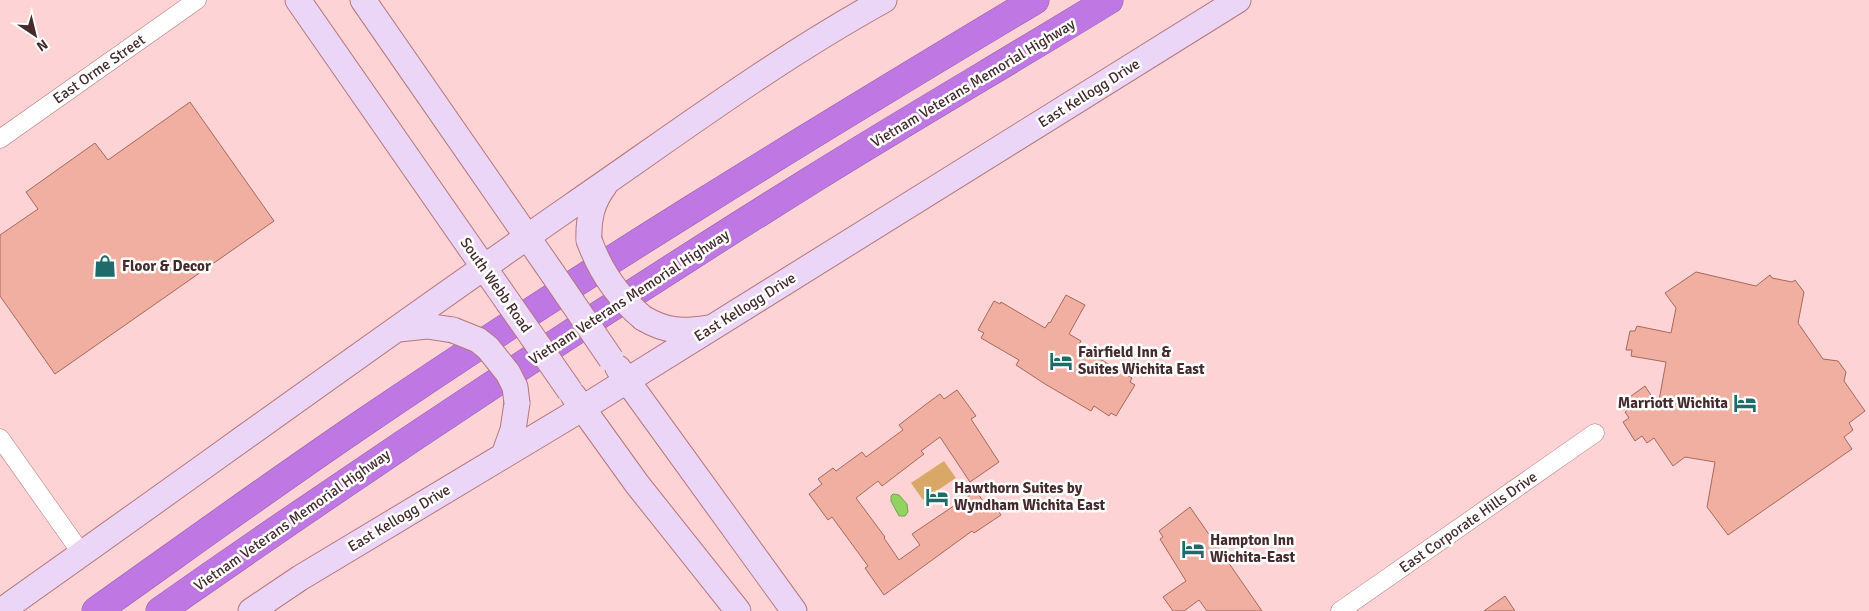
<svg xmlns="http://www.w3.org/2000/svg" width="1869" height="611" font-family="Signika,sans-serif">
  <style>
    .green { fill: #daa866 }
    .water { fill: #91d35e; stroke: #7aa150 }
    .building { fill: #f1afa1; stroke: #a5695c }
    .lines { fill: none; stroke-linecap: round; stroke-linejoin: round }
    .street-casing { stroke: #b5767c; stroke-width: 19 }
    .secondary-casing { stroke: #b5767c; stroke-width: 27 }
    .highway-casing { stroke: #955da4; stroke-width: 29 }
    .street { stroke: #fff; stroke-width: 18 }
    .secondary { stroke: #ecd6f7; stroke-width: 25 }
    .highway { stroke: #bf78e3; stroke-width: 28 }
    .secondary-bridge-casing { stroke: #b5767c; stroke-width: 27; stroke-linecap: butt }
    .secondary-bridge { stroke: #ecd6f7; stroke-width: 25 }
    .labels { text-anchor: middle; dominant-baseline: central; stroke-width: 5; stroke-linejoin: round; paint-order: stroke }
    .street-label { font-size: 15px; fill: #462b2e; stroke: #fff }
    .poi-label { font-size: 15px; font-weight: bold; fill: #462b2e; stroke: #fff; text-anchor: start }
  </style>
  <rect width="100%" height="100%" fill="#fed3d6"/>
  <path class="green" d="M 944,461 L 956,478 L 923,500 L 911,483 Z"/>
  <path class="water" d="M 893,494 L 899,495 L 907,504 L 908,512 L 905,516 L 899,516 L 891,501 L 891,496 Z"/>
  <path class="building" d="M 190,102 L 274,221 L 55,374 L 0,296 L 0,235 L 38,209 L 26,192 L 95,143 L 108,160 Z
    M 1696,272 L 1756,286 L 1770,275 L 1772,278 L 1792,282 L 1795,280 L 1804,292 L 1798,323 L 1823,359 L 1838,361 L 1846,372 L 1844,381 L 1865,411 L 1849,423 L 1853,430 L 1844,437 L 1852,449 L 1728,535 L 1707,507 L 1715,462 L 1685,457 L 1673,466 L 1654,438 L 1647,443 L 1642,436 L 1635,441 L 1623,422 L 1629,418 L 1625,412 L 1632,407 L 1627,399 L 1645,386 L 1658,406 L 1666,362 L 1631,356 L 1632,350 L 1626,350 L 1630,331 L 1635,331 L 1637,326 L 1671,333 L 1676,308 L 1665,293 Z
    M 1066,295 L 1085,305 L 1069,334 L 1081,341 L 1078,346 L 1132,378 L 1130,382 L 1135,385 L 1116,416 L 1111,413 L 1109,416 L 1094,406 L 1091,411 L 1045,384 L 1016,365 L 1019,360 L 981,338 L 984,333 L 978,330 L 994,301 L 1000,304 L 1001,302 L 1045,328 L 1049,322 L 1050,323 Z
    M 957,390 L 976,416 L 971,419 L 999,462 L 970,482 L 940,437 L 921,451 L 924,454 L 882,486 L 878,481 L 856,498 L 885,537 L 884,538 L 899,560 L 920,545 L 912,534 L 976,491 L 985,504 L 991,500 L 1001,515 L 974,533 L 972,531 L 884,595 L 865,568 L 868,566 L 832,517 L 828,520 L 809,494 L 822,484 L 818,479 L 833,468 L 836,471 L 862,452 L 866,457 L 903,430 L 899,425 L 925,405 L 940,394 L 944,399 Z
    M 1190,507 L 1262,611 L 1207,611 L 1199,600 L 1184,611 L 1173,611 L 1163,597 L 1186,581 L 1160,539 L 1163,537 L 1159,531 Z
    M 1505,596 L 1515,611 L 1484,611 Z"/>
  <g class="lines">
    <defs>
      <path id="street" d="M 0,139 L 197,0
        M 0,438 L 82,554
        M 1340,611 L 1595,433"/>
      <path id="secondary" d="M 298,0 L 508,302
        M 363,0 L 553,274
        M 589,240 C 588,219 592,202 605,185
        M 643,318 C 667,332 682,332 708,328
        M 399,329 L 427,326 L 453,330
        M 618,368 L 794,611
        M 573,395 L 637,484 L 738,611
        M 504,455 L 513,430 L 517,403
        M 1,611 C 192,476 381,338 573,205 C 675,135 775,60 884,0
        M 251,611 L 300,578 L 583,408 L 1238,0"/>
      <path id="highway" d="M 96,611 C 185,548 273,484 363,423 C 582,274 808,136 1035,0
        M 160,611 C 374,461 592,317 813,179 C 911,118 1011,60 1109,0"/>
    </defs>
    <use href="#street" class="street-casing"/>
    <use href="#secondary" class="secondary-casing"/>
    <use href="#highway" class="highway-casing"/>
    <use href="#street" class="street"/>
    <use href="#secondary" class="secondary"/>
    <use href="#highway" class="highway"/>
    <defs>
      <path id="secondary-bridge" d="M 589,240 C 600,271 618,297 643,318
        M 553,274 L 611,359
        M 508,302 L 570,391
        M 453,330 L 478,340 L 488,348 L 508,373 L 515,387 L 517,403"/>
    </defs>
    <use href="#secondary-bridge" class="secondary-bridge-casing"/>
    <use href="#secondary-bridge" class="secondary-bridge"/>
  </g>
  <defs>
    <symbol id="shop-bare" viewBox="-9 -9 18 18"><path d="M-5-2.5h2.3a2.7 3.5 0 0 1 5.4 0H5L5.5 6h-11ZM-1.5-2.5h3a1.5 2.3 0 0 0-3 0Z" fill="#1f6b69" stroke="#fff" stroke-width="2.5" paint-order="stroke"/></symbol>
    <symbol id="hotel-bare" viewBox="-9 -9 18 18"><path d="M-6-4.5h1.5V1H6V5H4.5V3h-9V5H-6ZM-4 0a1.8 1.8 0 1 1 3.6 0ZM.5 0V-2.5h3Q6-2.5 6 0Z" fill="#1f6b69" stroke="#fff" stroke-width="2.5" paint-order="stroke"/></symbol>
  </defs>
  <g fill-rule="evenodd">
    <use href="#shop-bare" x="89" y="250" width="32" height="32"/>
    <use href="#hotel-bare" x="1045" y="345" width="32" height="32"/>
    <use href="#hotel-bare" x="1729" y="387" width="32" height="32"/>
    <use href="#hotel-bare" x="921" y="481" width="32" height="32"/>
    <use href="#hotel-bare" x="1177" y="533" width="32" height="32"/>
  </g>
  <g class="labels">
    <g class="street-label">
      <text transform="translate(99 69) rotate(-35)">East Orme Street</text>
      <text transform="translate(973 83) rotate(-31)">Vietnam Veterans Memorial Highway</text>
      <text transform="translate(1089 93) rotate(-32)">East Kellogg Drive</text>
      <text transform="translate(496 285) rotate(55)">South Webb Road</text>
      <text transform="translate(629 297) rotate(-33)">Vietnam Veterans Memorial Highway</text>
      <text transform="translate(745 307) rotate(-32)">East Kellogg Drive</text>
      <text transform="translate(399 518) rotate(-31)">East Kellogg Drive</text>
      <text transform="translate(292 520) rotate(-35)">Vietnam Veterans Memorial Highway</text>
      <text transform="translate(1468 522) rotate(-35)">East Corporate Hills Drive</text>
    </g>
    <g class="poi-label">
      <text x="122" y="266">Floor &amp; Decor</text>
      <text x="1078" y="352">Fairfield Inn &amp;<tspan x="1078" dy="17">Suites Wichita East</tspan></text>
      <text x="1728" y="403" text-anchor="end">Marriott Wichita</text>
      <text x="954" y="488">Hawthorn Suites by<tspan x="954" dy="17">Wyndham Wichita East</tspan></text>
      <text x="1210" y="540">Hampton Inn<tspan x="1210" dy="17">Wichita-East</tspan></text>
    </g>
  </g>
  <g transform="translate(35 35) rotate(145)" stroke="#ffffff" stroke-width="4" paint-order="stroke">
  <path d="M0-4L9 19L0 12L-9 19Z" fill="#462b2e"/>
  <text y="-8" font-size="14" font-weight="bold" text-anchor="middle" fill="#462b2e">N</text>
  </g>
</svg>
